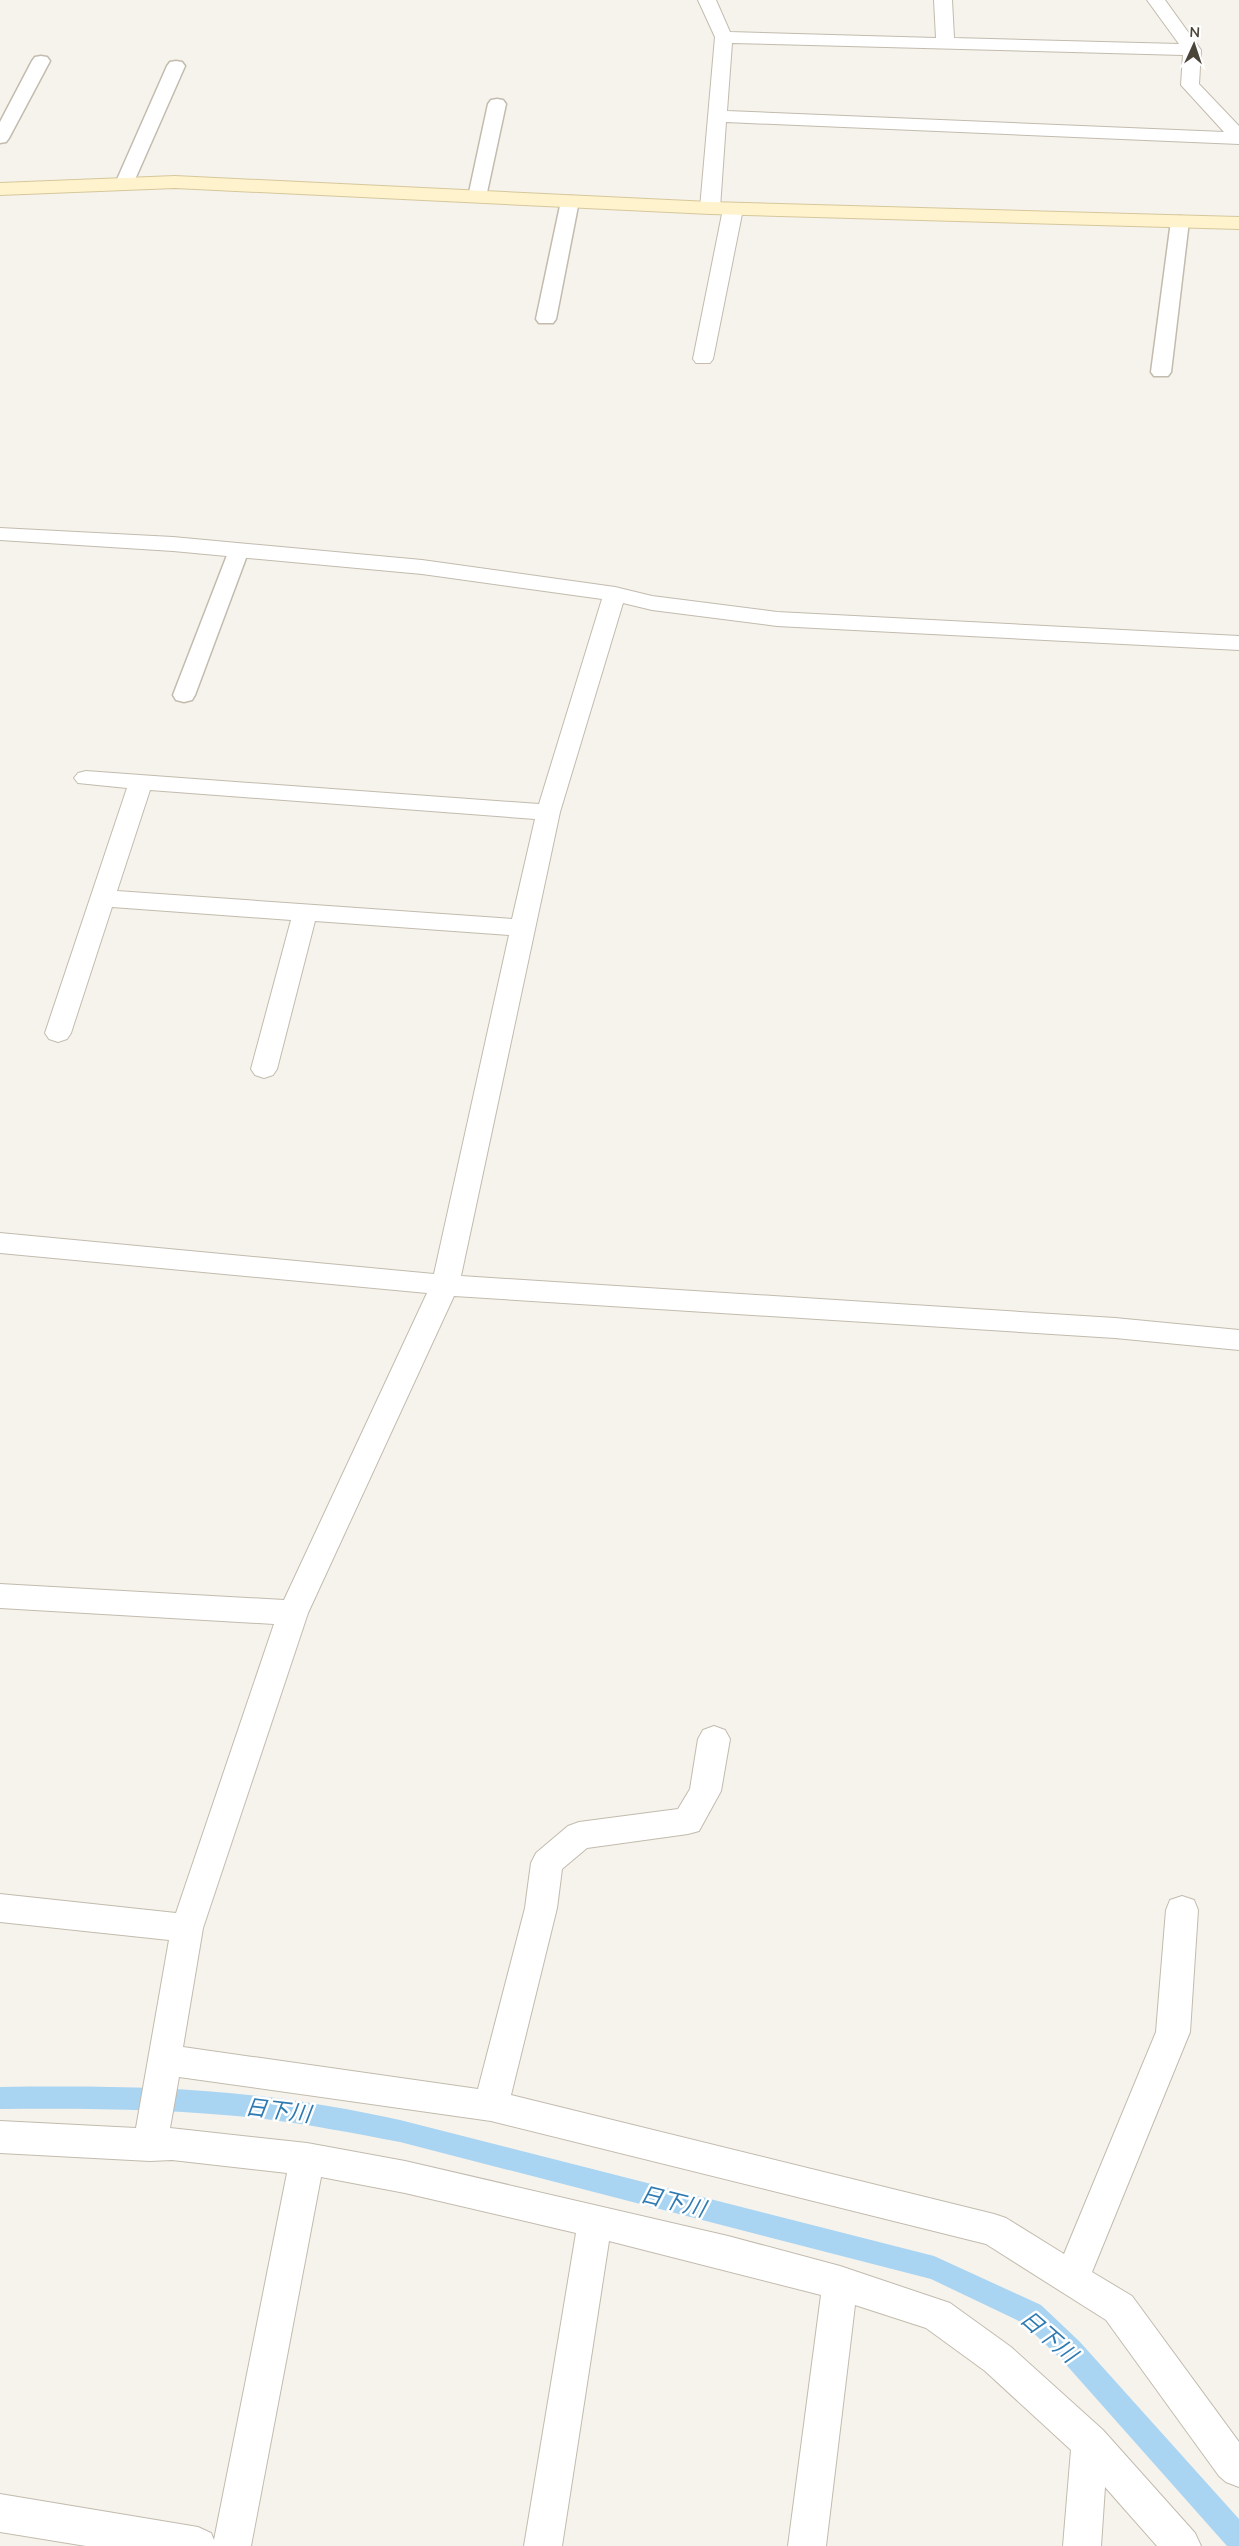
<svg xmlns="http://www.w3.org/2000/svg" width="1239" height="2546" font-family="Mulish,'Noto Sans JP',sans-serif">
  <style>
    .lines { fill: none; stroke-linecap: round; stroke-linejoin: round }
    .stream { fill: #a9d4f2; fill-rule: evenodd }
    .lane-casing { stroke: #c2bbae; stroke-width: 3 }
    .street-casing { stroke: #c2bbae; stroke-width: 2 }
    .secondary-casing { stroke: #d6c79b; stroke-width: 2 }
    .lane { fill: #fff; fill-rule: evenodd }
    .street { fill: #fff; fill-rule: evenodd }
    .secondary { fill: #fff3cd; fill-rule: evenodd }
    .labels { text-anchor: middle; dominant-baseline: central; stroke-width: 5; stroke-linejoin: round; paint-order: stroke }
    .near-water-label { font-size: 22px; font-style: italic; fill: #2e7ab2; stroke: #fff }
  </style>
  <rect width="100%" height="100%" fill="#f6f3ec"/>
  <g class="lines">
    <path class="stream" d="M 0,2087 C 86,2086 172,2086 258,2096 C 306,2101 353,2110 400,2120 L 934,2256 L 1041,2305 L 1080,2342 L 1239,2519 L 1239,2546 L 1227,2546 L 1062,2360 L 1023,2323 L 931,2279 L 400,2142 C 353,2133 306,2124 258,2118 C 172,2109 86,2108 0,2109 Z"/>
    <defs>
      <path id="lane" d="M 41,56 L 47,57 L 50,61 L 9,138 L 6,142 L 0,143 L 0,122 L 32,61 L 35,57 Z
        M 176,61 L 182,62 L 185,66 L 133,184 L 130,188 L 118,188 L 115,184 L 167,66 L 170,62 Z
        M 497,99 L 503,100 L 506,104 L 486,197 L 483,201 L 471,201 L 468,197 L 488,104 L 491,100 Z
        M 570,196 L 576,197 L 579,201 L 556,319 L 553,323 L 539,323 L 536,319 L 561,201 L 564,197 Z
        M 1180,216 L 1186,217 L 1189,221 L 1171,372 L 1168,376 L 1154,376 L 1151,372 L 1171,221 L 1174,217 Z
        M 239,544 L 246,546 L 249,550 L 195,695 L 192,700 L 184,702 L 176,700 L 173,695 L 229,550 L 232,546 Z"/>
      <path id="street" d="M 698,0 L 716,0 L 730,32 L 936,38 L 934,0 L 952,0 L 954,38 L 1179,44 L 1147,0 L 1165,0 L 1201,50 L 1199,84 L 1239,126 L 1239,144 L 726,122 L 720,208 L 717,212 L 703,212 L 700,208 L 715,37 ZM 732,43 L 1183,55 L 1181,85 L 1224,132 L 727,111 Z
        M 733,203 L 740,205 L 743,209 L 713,359 L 710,363 L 696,363 L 693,359 L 723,209 L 726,205 Z
        M 0,528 L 173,537 L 422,560 L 615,587 L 652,596 L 777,612 L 1239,636 L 1239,650 L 777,626 L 652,610 L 623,603 L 560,812 L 461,1276 L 1115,1318 L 1239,1330 L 1239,1350 L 1115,1338 L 454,1296 L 308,1613 L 203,1928 L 183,2047 L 478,2089 L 525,1908 L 531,1863 L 536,1853 L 568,1826 L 579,1822 L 678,1809 L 690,1789 L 698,1739 L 703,1730 L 714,1726 L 725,1730 L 730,1739 L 721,1791 L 699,1831 L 688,1834 L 587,1848 L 562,1869 L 557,1908 L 511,2095 L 994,2214 L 1006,2218 L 1064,2254 L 1156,2032 L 1166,1910 L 1170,1900 L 1182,1896 L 1194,1900 L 1198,1910 L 1190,2032 L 1092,2272 L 1132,2296 L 1239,2442 L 1239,2487 L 1226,2482 L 1219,2476 L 1106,2320 L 986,2244 L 491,2121 L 179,2077 L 170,2128 L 307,2143 L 405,2161 L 728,2236 L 840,2266 L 950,2303 L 1011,2347 L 1103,2430 L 1195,2533 L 1201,2546 L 1157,2546 L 1105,2487 L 1101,2546 L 1063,2546 L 1071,2450 L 985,2371 L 926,2328 L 855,2305 L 826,2546 L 788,2546 L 821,2295 L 609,2241 L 562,2546 L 524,2546 L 576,2233 L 405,2193 L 321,2177 L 251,2546 L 86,2546 L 0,2532 L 0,2494 L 198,2527 L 211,2533 L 214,2540 L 287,2173 L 172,2160 L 150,2161 L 0,2153 L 0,2121 L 136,2128 L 169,1940 L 0,1922 L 0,1894 L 176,1913 L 274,1624 L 0,1608 L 0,1584 L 284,1600 L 427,1293 L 0,1253 L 0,1233 L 434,1274 L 509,935 L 315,921 L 277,1069 L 273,1075 L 264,1078 L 255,1075 L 251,1069 L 291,920 L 112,907 L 71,1033 L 67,1039 L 58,1042 L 49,1039 L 45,1033 L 127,788 L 78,783 L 74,778 L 78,773 L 86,771 L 539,804 L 602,599 L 422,574 L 173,551 L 0,540 ZM 150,790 L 535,819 L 512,919 L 117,891 Z"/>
      <path id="secondary" d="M 175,176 L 710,202 L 1239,217 L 1239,229 L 710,214 L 175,188 L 0,195 L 0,183 Z"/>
    </defs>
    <use href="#lane" class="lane-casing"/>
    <use href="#street" class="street-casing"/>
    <use href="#secondary" class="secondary-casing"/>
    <use href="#lane" class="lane"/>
    <use href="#street" class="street"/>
    <use href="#secondary" class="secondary"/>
  </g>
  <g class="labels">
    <g class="near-water-label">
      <text transform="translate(278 2110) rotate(7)">日下川</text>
      <text transform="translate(673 2201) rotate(14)">日下川</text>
      <text transform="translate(1049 2336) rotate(41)">日下川</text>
    </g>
  </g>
  <g transform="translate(1194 45) rotate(3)" stroke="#ffffff" stroke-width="4" paint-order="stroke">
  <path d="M0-4L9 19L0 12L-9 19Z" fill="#4b4439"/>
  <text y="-8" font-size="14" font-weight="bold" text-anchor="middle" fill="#4b4439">N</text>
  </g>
</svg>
